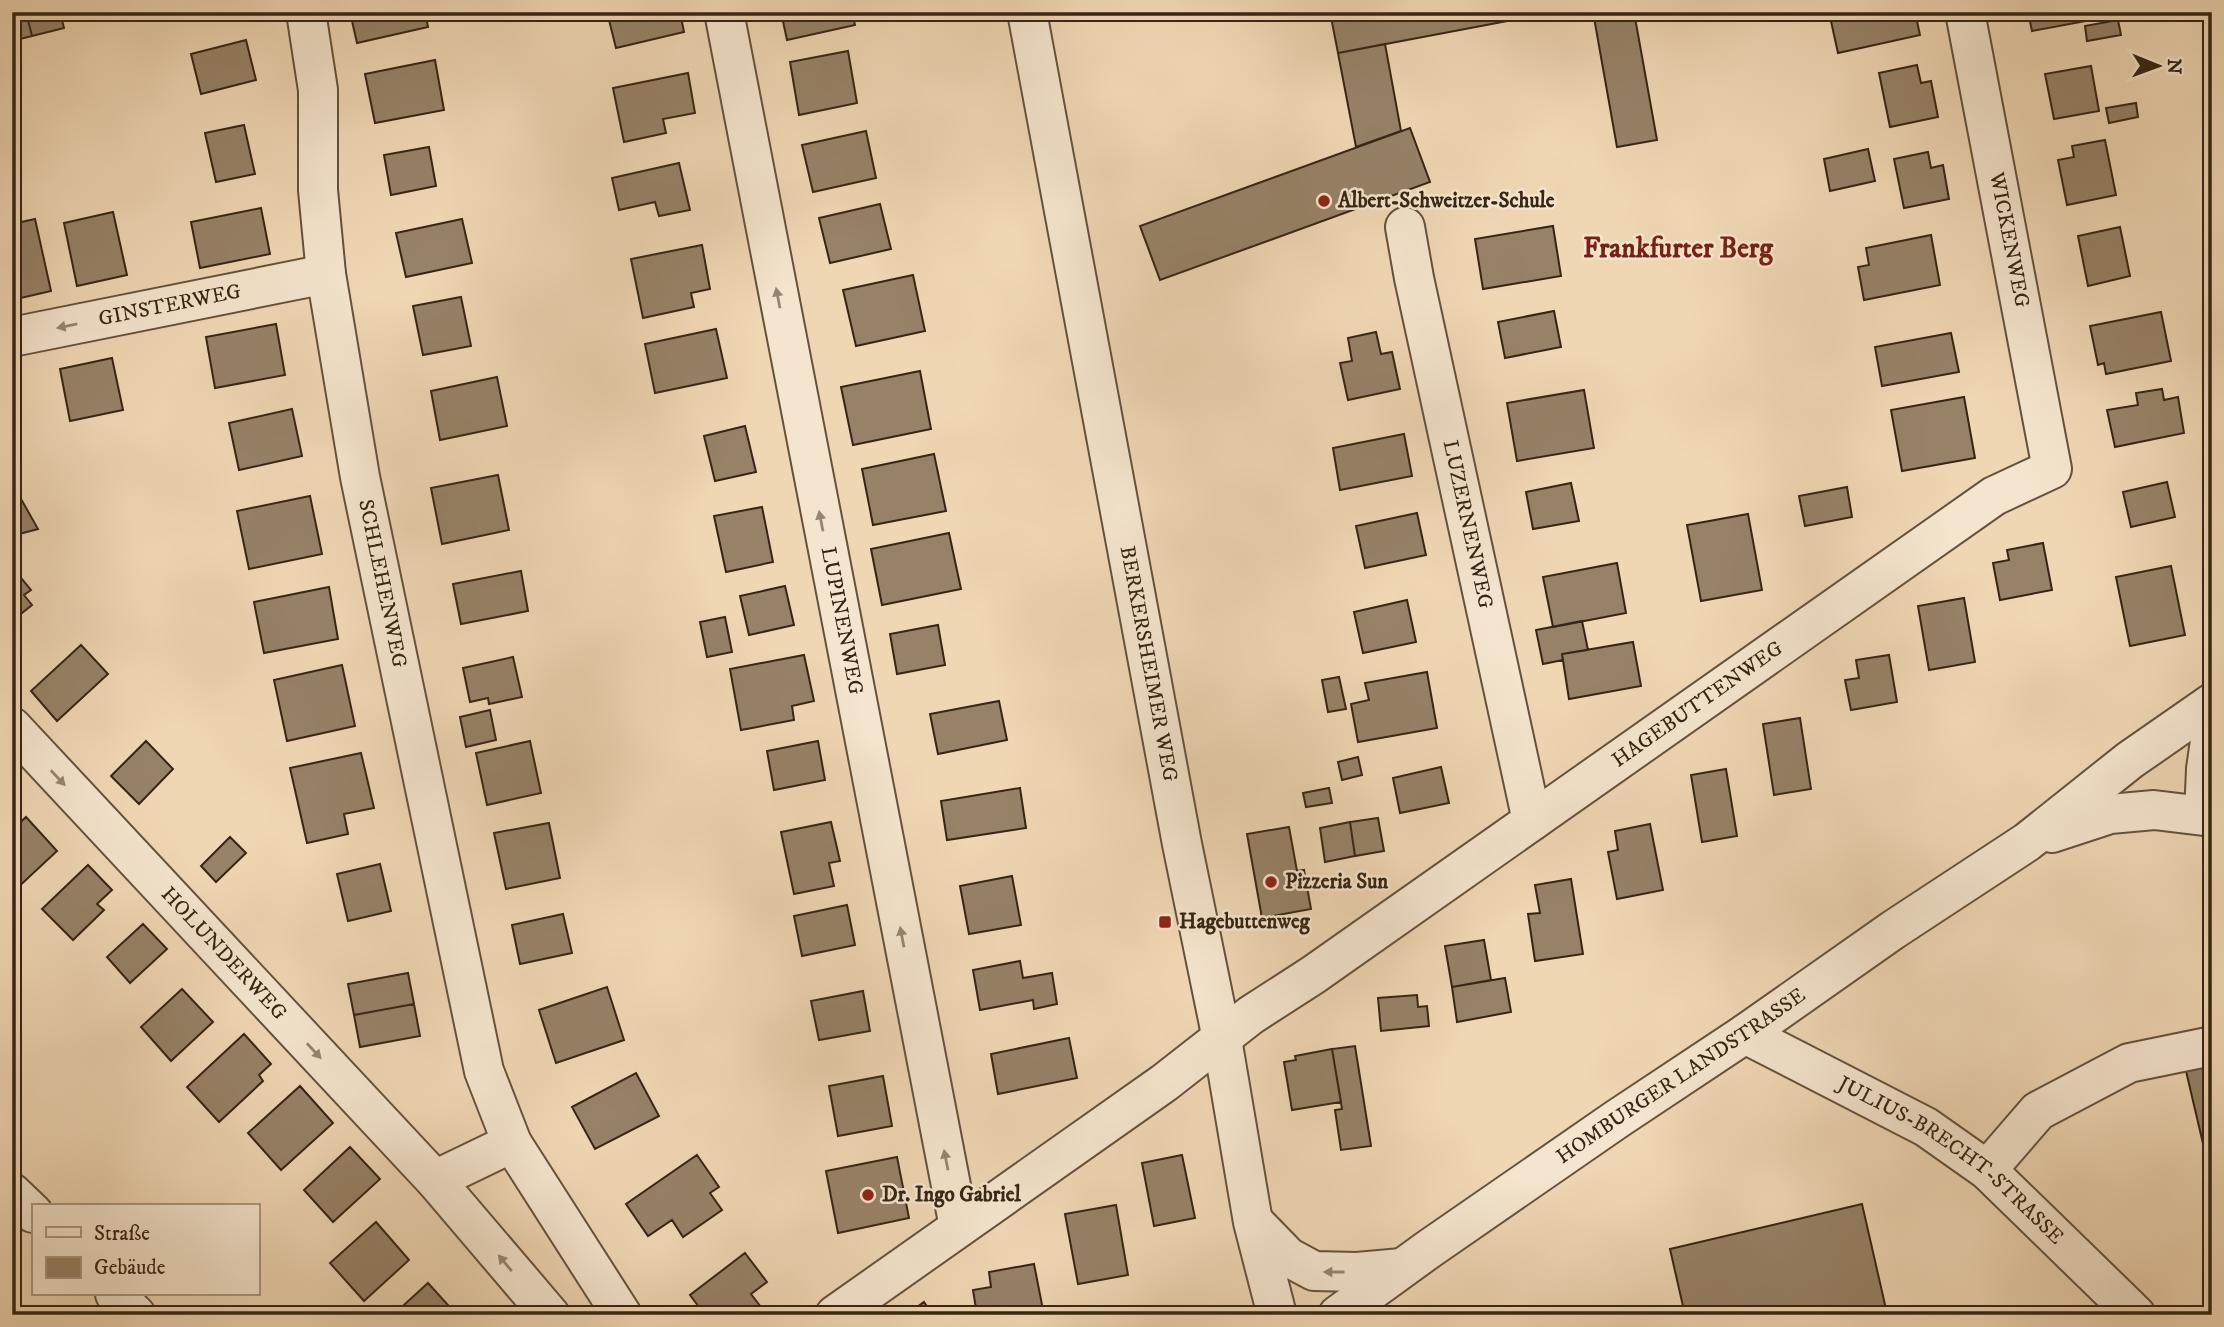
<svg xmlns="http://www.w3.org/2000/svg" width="2224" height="1327" font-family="'IM FELL DW Pica',serif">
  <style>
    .building { fill: #978268; stroke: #362515; stroke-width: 2 }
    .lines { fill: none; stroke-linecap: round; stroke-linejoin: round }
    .minor-casing { stroke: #64523d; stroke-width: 42 }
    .minor { stroke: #f5e5ce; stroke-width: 38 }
    .oneway { fill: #968572 }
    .poi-dot { fill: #8f2418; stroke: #f5e5ce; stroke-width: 2.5 }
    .labels { text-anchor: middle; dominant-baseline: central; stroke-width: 5; stroke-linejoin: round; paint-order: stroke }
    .poi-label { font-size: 21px; font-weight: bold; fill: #362515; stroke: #f5e5ce; text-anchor: start }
    .street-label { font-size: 21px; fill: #362515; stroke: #f5e5ce }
    .district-label { font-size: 28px; font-weight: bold; fill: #7a1f14; stroke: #f5e5ce }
  </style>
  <rect width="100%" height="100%" fill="#f0d7b4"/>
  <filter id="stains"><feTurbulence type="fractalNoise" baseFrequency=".00286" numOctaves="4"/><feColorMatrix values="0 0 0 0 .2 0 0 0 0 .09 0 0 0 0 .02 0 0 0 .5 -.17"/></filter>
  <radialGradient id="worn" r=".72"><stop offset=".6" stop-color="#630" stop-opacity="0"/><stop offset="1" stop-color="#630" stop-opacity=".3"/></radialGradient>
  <path class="building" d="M 12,12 L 26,12 L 32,36 L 12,41 Z
    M 26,12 L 60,12 L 64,28 L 32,36 Z
    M 350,12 L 425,12 L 428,27 L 357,43 Z
    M 607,12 L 680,12 L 684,32 L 616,48 Z
    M 781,12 L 852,12 L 855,25 L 787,40 Z
    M 1330,12 L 1555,12 L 1338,53 Z
    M 1593,12 L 1634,12 L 1657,140 L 1617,147 Z
    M 1829,12 L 1915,12 L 1920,35 L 1838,53 Z
    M 2028,12 L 2101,12 L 2102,18 L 2032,31 Z
    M 2118,20 L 2121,35 L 2087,41 L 2085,26 Z
    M 246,40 L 256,80 L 201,94 L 191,54 Z
    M 1385,44 L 1401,131 L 1356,147 L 1338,53 Z
    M 848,51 L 857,103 L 799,115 L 790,62 Z
    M 435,60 L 444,110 L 375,123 L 365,74 Z
    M 1917,65 L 1921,83 L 1931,81 L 1938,117 L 1890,127 L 1879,73 Z
    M 2091,66 L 2099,111 L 2054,119 L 2045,74 Z
    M 688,73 L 695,113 L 663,119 L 666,133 L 624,142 L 613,88 Z
    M 2136,103 L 2138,117 L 2109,123 L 2106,108 Z
    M 244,125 L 255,174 L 216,182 L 205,133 Z
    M 1410,128 L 1430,182 L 1160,280 L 1140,226 Z
    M 866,131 L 876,178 L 813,192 L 802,145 Z
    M 2105,140 L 2116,195 L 2067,205 L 2058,160 L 2074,157 L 2072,146 Z
    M 429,147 L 436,186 L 391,195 L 384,155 Z
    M 1868,149 L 1875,181 L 1830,191 L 1824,159 Z
    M 1928,152 L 1931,168 L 1943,165 L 1949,199 L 1904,208 L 1894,159 Z
    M 679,163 L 690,210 L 659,216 L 655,202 L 619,210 L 612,178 Z
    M 880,204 L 891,249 L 830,263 L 819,218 Z
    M 261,208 L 270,254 L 200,268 L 191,222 Z
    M 113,212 L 127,275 L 77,286 L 64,223 Z
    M 35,219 L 51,291 L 12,300 L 12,224 Z
    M 462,219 L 472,263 L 406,277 L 396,233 Z
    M 1553,226 L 1561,276 L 1483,289 L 1475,239 Z
    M 2120,227 L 2130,276 L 2088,286 L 2078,236 Z
    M 1931,235 L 1940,285 L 1864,300 L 1858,267 L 1869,265 L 1866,248 Z
    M 702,245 L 710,289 L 691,293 L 694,307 L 643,318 L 631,259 Z
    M 913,275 L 925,331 L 856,346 L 843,290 Z
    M 461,297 L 471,346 L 423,355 L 413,306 Z
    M 1554,311 L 1561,347 L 1505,358 L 1498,322 Z
    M 2161,312 L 2171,361 L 2106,374 L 2104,363 L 2098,365 L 2090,326 Z
    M 276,324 L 285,375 L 215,388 L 206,337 Z
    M 716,329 L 727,378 L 655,393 L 645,344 Z
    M 1376,332 L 1381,354 L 1392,352 L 1400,389 L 1348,400 L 1340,363 L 1352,361 L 1348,338 Z
    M 1951,333 L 1959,372 L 1882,386 L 1875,347 Z
    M 112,358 L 123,410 L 70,421 L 60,369 Z
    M 920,371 L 931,429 L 853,445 L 841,387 Z
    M 497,377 L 507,426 L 440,440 L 431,391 Z
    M 2162,389 L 2164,400 L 2178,397 L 2184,433 L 2115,447 L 2107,410 L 2138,405 L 2136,393 Z
    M 1584,390 L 1594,448 L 1517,461 L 1507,403 Z
    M 1964,397 L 1975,458 L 1902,471 L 1891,410 Z
    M 292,409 L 302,456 L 239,470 L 229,423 Z
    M 745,426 L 756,472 L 715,481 L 704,436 Z
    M 1404,434 L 1412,476 L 1340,490 L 1333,448 Z
    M 934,454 L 946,511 L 873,525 L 862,469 Z
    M 498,475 L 509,530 L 442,544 L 431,488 Z
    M 2167,482 L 2175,517 L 2131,527 L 2123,492 Z
    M 12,483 L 38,529 L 12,536 Z
    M 1571,483 L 1579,521 L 1533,529 L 1526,492 Z
    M 1847,487 L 1852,517 L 1805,526 L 1799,496 Z
    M 310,496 L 322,554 L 249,569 L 237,511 Z
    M 762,507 L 773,562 L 726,572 L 714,516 Z
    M 1417,513 L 1426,555 L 1365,568 L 1356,526 Z
    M 1748,514 L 1762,590 L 1701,601 L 1687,525 Z
    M 949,533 L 961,589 L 882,605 L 871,549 Z
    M 2043,543 L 2052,590 L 2000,600 L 1993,563 L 2009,560 L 2007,550 Z
    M 1617,563 L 1626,613 L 1553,627 L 1543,577 Z
    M 2171,566 L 2185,635 L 2130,646 L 2116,577 Z
    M 12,567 L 31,590 L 24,595 L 32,605 L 12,621 Z
    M 521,571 L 528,611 L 461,624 L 453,584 Z
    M 785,586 L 794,625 L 749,635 L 740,596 Z
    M 329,587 L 338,639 L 264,653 L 254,602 Z
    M 1964,598 L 1975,662 L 1929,670 L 1918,606 Z
    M 1407,600 L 1416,642 L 1363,653 L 1354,612 Z
    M 725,617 L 732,652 L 707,657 L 700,622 Z
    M 1582,621 L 1588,650 L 1562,654 L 1563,660 L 1543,664 L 1536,630 Z
    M 938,625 L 945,665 L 897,674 L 890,634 Z
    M 1633,642 L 1641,686 L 1569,699 L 1562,654 Z
    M 81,645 L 108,674 L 57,721 L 31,691 Z
    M 804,655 L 814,701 L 792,706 L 794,720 L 741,730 L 730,669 Z
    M 1889,655 L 1897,702 L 1851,710 L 1845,680 L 1859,678 L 1856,660 Z
    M 513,657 L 522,697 L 489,704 L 488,698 L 470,702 L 463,668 Z
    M 342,665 L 355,726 L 287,741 L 274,680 Z
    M 1427,672 L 1437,728 L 1358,742 L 1351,704 L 1369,700 L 1365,683 Z
    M 1339,677 L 1346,709 L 1328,712 L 1322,680 Z
    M 999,701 L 1007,740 L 938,754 L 930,714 Z
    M 490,710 L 496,740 L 466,747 L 460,717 Z
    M 1800,718 L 1811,789 L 1774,795 L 1763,724 Z
    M 146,741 L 173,769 L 139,804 L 111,776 Z
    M 530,741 L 541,793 L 487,805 L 476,753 Z
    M 818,741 L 825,780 L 774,790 L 767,751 Z
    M 361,753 L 374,808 L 344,814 L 348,834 L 307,843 L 290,768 Z
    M 1358,757 L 1362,775 L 1342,780 L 1338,762 Z
    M 1441,767 L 1449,803 L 1400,813 L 1393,778 Z
    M 1726,769 L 1737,836 L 1702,842 L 1691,775 Z
    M 1020,788 L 1026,828 L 947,840 L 941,801 Z
    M 1329,788 L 1332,803 L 1306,807 L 1303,793 Z
    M 26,817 L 57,851 L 13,892 L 12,830 Z
    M 1378,818 L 1384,851 L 1355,856 L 1350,822 Z
    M 831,822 L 840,861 L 829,863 L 834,886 L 794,894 L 781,832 Z
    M 1350,822 L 1355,856 L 1325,862 L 1320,828 Z
    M 549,823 L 560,878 L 506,889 L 494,833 Z
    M 1650,824 L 1663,890 L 1617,899 L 1608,852 L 1618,850 L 1615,831 Z
    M 1289,827 L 1297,871 L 1304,870 L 1311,909 L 1262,918 L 1247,834 Z
    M 230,837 L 246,853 L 216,882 L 201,866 Z
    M 380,864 L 391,911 L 348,921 L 337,874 Z
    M 88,865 L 112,890 L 97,904 L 104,910 L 73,940 L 42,909 Z
    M 1012,876 L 1021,925 L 969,934 L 960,886 Z
    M 1571,879 L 1583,954 L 1535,961 L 1528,914 L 1540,913 L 1535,885 Z
    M 847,905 L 855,945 L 802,956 L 794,916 Z
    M 563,914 L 572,953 L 520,964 L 512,925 Z
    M 143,924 L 167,949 L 130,983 L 107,957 Z
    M 1484,940 L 1491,980 L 1452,987 L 1445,946 Z
    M 1020,961 L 1023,978 L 1052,973 L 1057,1004 L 1034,1009 L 1033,1000 L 980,1010 L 973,970 Z
    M 408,973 L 414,1004 L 354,1015 L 348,984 Z
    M 1505,978 L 1511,1012 L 1457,1022 L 1452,987 Z
    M 607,987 L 624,1040 L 556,1063 L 539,1010 Z
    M 182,989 L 213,1022 L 171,1061 L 141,1027 Z
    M 863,991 L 870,1031 L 819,1040 L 811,1001 Z
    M 1417,995 L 1418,1007 L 1427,1006 L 1429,1026 L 1381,1031 L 1378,998 Z
    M 414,1004 L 420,1036 L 360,1047 L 354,1015 Z
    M 244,1034 L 271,1064 L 259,1075 L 263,1081 L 219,1122 L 187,1087 Z
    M 1069,1038 L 1077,1078 L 998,1094 L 991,1054 Z
    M 1355,1046 L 1371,1146 L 1341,1150 L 1335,1110 L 1342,1109 L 1332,1049 Z
    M 1332,1049 L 1341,1102 L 1292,1110 L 1284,1062 L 1296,1060 L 1295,1056 Z
    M 2212,1065 L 2212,1182 L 2186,1071 Z
    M 636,1073 L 659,1116 L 595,1149 L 572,1107 Z
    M 883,1076 L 892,1126 L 838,1136 L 829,1086 Z
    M 300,1086 L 333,1123 L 281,1170 L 248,1133 Z
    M 350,1147 L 380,1179 L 333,1222 L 304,1190 Z
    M 697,1155 L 719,1187 L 710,1193 L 722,1210 L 683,1237 L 672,1220 L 648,1236 L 626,1204 Z
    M 1182,1155 L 1195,1218 L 1154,1226 L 1142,1163 Z
    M 897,1157 L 909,1218 L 838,1233 L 826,1171 Z
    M 1862,1204 L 1886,1309 L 1863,1315 L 1685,1315 L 1670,1249 Z
    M 1116,1205 L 1128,1275 L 1078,1284 L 1065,1214 Z
    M 376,1222 L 409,1260 L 364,1301 L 330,1263 Z
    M 745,1253 L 767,1282 L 751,1294 L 767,1315 L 729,1315 L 727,1312 L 723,1315 L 705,1315 L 690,1295 Z
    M 1034,1264 L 1044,1315 L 977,1315 L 973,1290 L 991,1287 L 989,1272 Z
    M 428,1283 L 457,1315 L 393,1315 Z
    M 924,1302 L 933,1315 L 906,1315 Z"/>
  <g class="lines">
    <defs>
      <g id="minor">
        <path id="s1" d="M 306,12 L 318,90 L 318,190 L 326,274 L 360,477 L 484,1071 L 512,1143 L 622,1315"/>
        <path id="s2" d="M 724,12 L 959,1227"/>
        <path id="s3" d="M 1027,12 L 1182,844 L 1222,1039 L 1253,1222 L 1277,1315"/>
        <path id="s4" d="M 1405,227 L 1414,278 L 1532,821"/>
        <path id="s5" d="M 12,337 L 326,274"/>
        <path id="s6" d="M 12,727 L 435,1180 L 512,1143"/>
        <path d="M 2204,815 L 2206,769 L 2212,727"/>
        <path d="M 2052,833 L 2110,814 L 2154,810 L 2212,817"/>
        <path id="s7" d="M 1745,1034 L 1926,1127 L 1987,1170 L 2136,1315"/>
        <path d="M 1987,1170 L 2038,1111 L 2129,1063 L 2212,1046"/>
        <path d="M 435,1180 L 550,1315"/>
        <path d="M 12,1193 L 33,1213"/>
        <path d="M 1255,1223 L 1288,1257 L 1314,1271 L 1357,1272 L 1402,1268"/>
        <path d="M 115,1294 L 136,1315"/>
        <path id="s8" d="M 835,1315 L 1164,1083 L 1251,1015 L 1313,975 L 1994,496 L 2052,469 L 1965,12"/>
        <path id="s9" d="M 1338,1315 L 1429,1249 L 1617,1119 L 1745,1034 L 1893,930 L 2027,842 L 2130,760 L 2212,703"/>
      </g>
    </defs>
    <use href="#minor" class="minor-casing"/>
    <use href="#minor" class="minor"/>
  </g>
  <defs><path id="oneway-solid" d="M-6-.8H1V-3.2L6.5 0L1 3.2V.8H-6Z" transform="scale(1.75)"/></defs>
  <g class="oneway">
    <use href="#oneway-solid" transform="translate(778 298) rotate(-101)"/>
    <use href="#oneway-solid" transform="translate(67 326) rotate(169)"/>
    <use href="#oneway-solid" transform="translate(821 521) rotate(-101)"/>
    <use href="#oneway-solid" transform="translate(58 778) rotate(47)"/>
    <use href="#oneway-solid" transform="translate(902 937) rotate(-101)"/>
    <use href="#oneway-solid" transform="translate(314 1051) rotate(47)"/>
    <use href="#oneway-solid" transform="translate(946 1160) rotate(-101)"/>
    <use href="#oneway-solid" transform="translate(505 1263) rotate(-130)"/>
    <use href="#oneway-solid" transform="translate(1334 1272) rotate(-180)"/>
  </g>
  <g class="poi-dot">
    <circle cx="1324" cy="201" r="7"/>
    <circle cx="1271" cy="882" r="7"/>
    <rect x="1158" y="915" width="14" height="14" rx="3.5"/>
    <circle cx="868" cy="1195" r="7"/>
  </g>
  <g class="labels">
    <g class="poi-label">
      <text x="1338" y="201">Albert-Schweitzer-Schule</text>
      <text x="1285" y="882">Pizzeria Sun</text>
      <text x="1179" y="922">Hagebuttenweg</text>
      <text x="882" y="1195">Dr. Ingo Gabriel</text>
    </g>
    <g class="street-label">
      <text transform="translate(2009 240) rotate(79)">WICKENWEG</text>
      <text stroke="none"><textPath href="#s5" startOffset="161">GINSTERWEG</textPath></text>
      <text stroke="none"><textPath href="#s4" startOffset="304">LUZERNENWEG</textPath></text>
      <text stroke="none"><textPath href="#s1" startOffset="578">SCHLEHENWEG</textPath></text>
      <text stroke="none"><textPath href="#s2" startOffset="620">LUPINENWEG</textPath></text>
      <text stroke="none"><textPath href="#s3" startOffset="663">BERKERSHEIMER WEG</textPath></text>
      <text stroke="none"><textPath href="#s8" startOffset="1057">HAGEBUTTENWEG</textPath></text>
      <text stroke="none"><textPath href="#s6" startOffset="310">HOLUNDERWEG</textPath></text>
      <text stroke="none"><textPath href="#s9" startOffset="418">HOMBURGER LANDSTRASSE</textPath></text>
      <text stroke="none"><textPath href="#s7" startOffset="243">JULIUS-BRECHT-STRASSE</textPath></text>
    </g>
    <g class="district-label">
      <text x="1678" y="248">Frankfurter Berg</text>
    </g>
  </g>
  <rect width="2224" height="1327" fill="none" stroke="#f0d7b4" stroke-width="42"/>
  <rect x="14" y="14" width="2196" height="1299" fill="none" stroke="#362515" stroke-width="3.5"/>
  <rect x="21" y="21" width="2182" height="1285" fill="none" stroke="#362515" stroke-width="2"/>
  <rect x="32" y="1204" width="228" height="91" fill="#f5e5ce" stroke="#a99884" stroke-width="2"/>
  <rect x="46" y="1227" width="35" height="10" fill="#f5e5ce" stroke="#a99884" stroke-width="2"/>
  <text x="94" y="1240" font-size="21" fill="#362515">Straße</text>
  <rect x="46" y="1257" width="35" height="21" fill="#978268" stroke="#a99884" stroke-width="2"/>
  <text x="94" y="1274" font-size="21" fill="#362515">Gebäude</text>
  <g transform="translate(2158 66) rotate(91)" stroke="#f5e5ce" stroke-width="5" paint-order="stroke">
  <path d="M0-5L12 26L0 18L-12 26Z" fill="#362515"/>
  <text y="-10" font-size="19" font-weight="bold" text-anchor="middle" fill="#362515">N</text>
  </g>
  <rect width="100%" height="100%" filter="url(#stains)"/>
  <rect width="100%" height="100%" fill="url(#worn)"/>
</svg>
